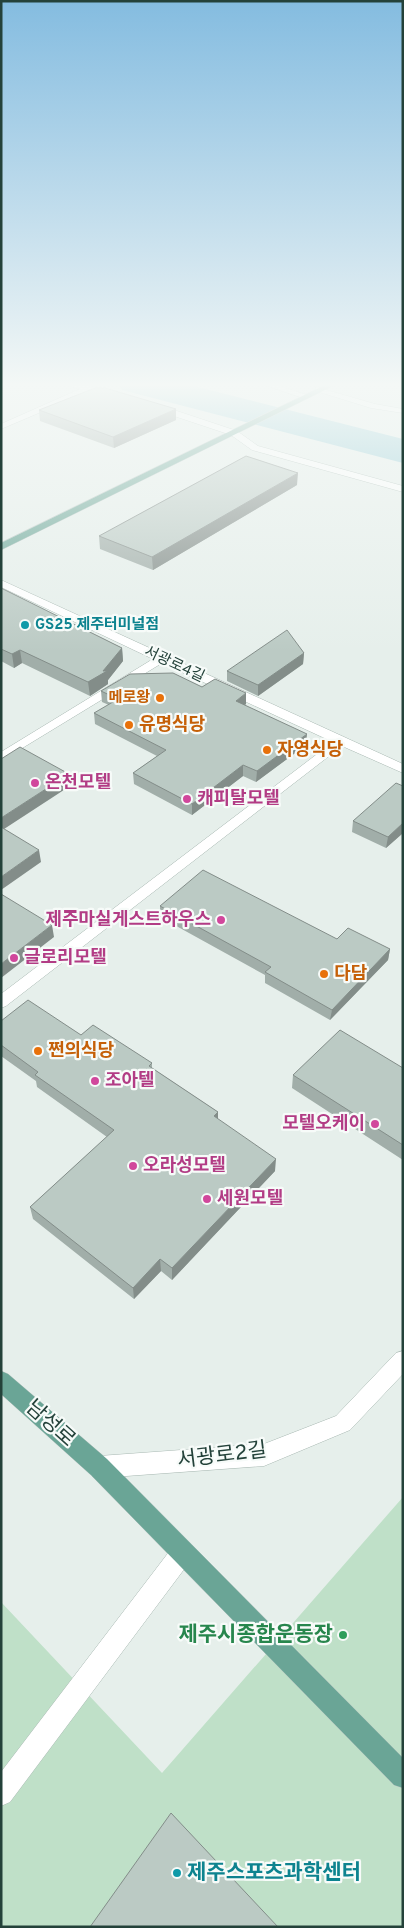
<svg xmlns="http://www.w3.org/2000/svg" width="404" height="1928" font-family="Overpass,'Noto Sans KR',sans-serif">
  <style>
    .green { fill: #bfe0c8 }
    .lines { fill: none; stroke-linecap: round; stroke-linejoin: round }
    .river { fill: #8ec9d4; fill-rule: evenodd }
    .minor-casing { stroke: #a8b8b2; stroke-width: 1 }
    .major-casing { stroke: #c2cac8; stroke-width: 1 }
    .minor { fill: #fff; fill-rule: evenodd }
    .major { fill: #6aa596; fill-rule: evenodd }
    .wall { fill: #a1aea9 }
    .shaded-wall { fill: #838d89 }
    .building { fill: #bbcac4; stroke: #838d89 }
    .culture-dot { fill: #0f9aa8; stroke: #f7fbf9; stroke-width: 2 }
    .food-dot { fill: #e8710a; stroke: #f7fbf9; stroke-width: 2 }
    .hotel-dot { fill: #d1479c; stroke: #f7fbf9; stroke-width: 2 }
    .leisure-dot { fill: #2e9e5b; stroke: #f7fbf9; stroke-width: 2 }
    .labels { text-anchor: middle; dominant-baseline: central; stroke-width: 4.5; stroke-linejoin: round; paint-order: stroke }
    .far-culture-label { font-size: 15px; font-weight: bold; fill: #0d838f; stroke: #f7fbf9; text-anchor: start }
    .far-street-label { font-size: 15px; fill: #24423a; stroke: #f7fbf9 }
    .far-food-label { font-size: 15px; font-weight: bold; fill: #c56008; stroke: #f7fbf9; text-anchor: end }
    .food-label { font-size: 18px; font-weight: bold; fill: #c56008; stroke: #f7fbf9; text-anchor: start }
    .hotel-label { font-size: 18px; font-weight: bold; fill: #b23c85; stroke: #f7fbf9; text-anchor: start }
    .near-street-label { font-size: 21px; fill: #24423a; stroke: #f7fbf9 }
    .near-leisure-label { font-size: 21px; font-weight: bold; fill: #27864d; stroke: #f7fbf9; text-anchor: end }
    .near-culture-label { font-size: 21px; font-weight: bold; fill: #0d838f; stroke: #f7fbf9; text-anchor: start }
  </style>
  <rect width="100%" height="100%" fill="#e6efeb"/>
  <path class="green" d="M 403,1497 L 403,1927 L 1,1927 L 1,1602 L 162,1773 Z"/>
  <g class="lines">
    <path class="river" d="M 117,382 L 178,382 L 403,439 L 403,463 L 122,390 Z"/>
    <defs>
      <path id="minor" d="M 55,382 C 69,381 106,388 116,395 L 112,397 L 88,392 L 1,429 L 1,424 L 80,389 Z
        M 256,382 L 267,382 L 310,396 L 303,398 Z
        M 316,387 L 375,404 L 403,409 L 403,413 L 371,408 L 316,391 Z
        M 153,405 L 159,405 L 237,431 L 258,446 L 403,486 L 403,492 L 252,450 L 231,435 L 153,409 Z
        M 1,580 L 403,764 L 403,773 L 342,746 L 6,1006 L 1,1008 L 1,994 L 333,742 L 162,663 L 1,761 L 1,752 L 153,659 L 1,587 Z
        M 403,1351 L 403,1374 L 350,1430 L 264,1466 L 99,1478 L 91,1475 L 88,1467 L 91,1459 L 99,1456 L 264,1444 L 336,1416 L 396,1353 Z
        M 183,1541 L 191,1544 L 194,1552 L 191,1560 L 10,1802 L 1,1806 L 1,1772 L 175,1544 Z"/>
      <path id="major" d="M 331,382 L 341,382 L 1,550 L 1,543 Z
        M 1,1371 L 8,1374 L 107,1459 L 403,1758 L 403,1788 L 394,1785 L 91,1475 L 1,1394 Z"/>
    </defs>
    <use href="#minor" class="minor-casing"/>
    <use href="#major" class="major-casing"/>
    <use href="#minor" class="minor"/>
    <use href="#major" class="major"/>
  </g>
  <path class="wall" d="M 39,410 L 176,420 L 114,448 L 40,421 Z
    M 297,485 L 153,570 L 100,549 L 99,536 Z
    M 1,588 L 122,648 L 123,661 L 108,680 L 108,684 L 90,696 L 22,663 L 14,668 L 1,661 Z
    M 304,653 L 303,664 L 258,696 L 227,681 L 227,671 Z
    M 202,687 L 246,704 L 245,705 L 306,745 L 256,782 L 243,776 L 192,815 L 134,784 L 133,773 L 157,756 L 95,724 L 94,713 L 109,705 L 102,702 L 101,691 Z
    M 403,786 L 403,833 L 386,848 L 352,832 L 353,821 Z
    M 160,906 L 390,949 L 388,960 L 330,1020 L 265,983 L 265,975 L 160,917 Z
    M 1,1021 L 81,1035 L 152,1063 L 152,1068 L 218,1112 L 218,1119 L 275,1171 L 172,1280 L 161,1271 L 134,1299 L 33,1219 L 30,1207 L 107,1137 L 37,1087 L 36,1081 L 1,1056 Z
    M 403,1068 L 403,1160 L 292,1088 L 293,1075 Z"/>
  <path class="shaded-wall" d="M 176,409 L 176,420 L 114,448 L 113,437 Z
    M 298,473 L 297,485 L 153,570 L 152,557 Z
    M 122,648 L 123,661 L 108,680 L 108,684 L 90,696 L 88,682 L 103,671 Z
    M 20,650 L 22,663 L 14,668 L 12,654 Z
    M 304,653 L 303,664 L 258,696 L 258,685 Z
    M 246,693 L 246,704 L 236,711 L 236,701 Z
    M 307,734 L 306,745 L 256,782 L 257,771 Z
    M 243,765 L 243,776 L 192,815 L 192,804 Z
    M 69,774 L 70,786 L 1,831 L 1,818 Z
    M 403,823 L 403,833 L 386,848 L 388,837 Z
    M 39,850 L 41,862 L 1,890 L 1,877 Z
    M 52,925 L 54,937 L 1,978 L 1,964 Z
    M 390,949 L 388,960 L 330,1020 L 332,1010 Z
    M 218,1112 L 218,1124 L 214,1116 Z
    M 276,1159 L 275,1171 L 172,1280 L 172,1268 Z
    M 160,1259 L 161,1271 L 134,1299 L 133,1288 Z"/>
  <path class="building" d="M 95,388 L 105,388 L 176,409 L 113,437 L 39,410 Z
    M 246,456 L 298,473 L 152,557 L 99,536 Z
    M 1,588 L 122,648 L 103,671 L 107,671 L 88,682 L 20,650 L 12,654 L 1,649 Z
    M 287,630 L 304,653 L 258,685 L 227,671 Z
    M 173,673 L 202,687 L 215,679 L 246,693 L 236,701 L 307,734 L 257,771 L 243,765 L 192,804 L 133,773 L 166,750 L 94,713 L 118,699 L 101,691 L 130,674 Z
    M 20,747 L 69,774 L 1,818 L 1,759 Z
    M 396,783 L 403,786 L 403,823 L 388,837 L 353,821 Z
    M 1,827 L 39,850 L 1,877 Z
    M 203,870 L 337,939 L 348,928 L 390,949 L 332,1010 L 265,972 L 271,967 L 160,906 Z
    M 1,894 L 52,925 L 1,964 Z
    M 28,1000 L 81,1035 L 93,1025 L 152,1063 L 149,1066 L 218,1112 L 214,1116 L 276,1159 L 172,1268 L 160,1259 L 133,1288 L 30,1207 L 114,1130 L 35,1075 L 38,1072 L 1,1045 L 1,1021 Z
    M 340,1030 L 403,1068 L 403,1145 L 293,1075 Z
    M 171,1813 L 278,1927 L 90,1927 Z"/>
  <linearGradient id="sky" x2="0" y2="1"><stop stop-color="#84bce0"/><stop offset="0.59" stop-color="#f4f8f6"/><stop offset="1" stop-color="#f4f8f6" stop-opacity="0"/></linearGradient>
  <rect width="404" height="652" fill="url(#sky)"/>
  <g class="culture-dot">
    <circle cx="25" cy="625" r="5"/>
    <circle cx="177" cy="1873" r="5"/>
  </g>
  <g class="food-dot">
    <circle cx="160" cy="698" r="5"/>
    <circle cx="129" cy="725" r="5"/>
    <circle cx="267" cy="750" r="5"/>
    <circle cx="324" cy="974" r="5"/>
    <circle cx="38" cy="1051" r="5"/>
  </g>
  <g class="hotel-dot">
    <circle cx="35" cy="783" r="5"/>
    <circle cx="187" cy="799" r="5"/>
    <circle cx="221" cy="920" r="5"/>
    <circle cx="14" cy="958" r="5"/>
    <circle cx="95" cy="1081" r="5"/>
    <circle cx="375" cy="1124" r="5"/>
    <circle cx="133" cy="1166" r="5"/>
    <circle cx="207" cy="1199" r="5"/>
  </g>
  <circle class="leisure-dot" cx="343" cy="1635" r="5"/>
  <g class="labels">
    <g class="far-culture-label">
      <text x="35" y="625">GS25 제주터미널점</text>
    </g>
    <g class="far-street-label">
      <text transform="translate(174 665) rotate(25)">서광로4길</text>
    </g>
    <g class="far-food-label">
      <text x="150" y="698">메로왕</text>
    </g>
    <g class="food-label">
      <text x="139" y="725">유명식당</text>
      <text x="277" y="750">자영식당</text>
      <text x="334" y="974">다담</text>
      <text x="48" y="1051">쩐의식당</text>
    </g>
    <g class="hotel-label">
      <text x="45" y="783">온천모텔</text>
      <text x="197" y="799">캐피탈모텔</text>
      <text x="211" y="920" text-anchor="end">제주마실게스트하우스</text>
      <text x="24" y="958">글로리모텔</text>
      <text x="105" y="1081">조아텔</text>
      <text x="365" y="1124" text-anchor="end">모텔오케이</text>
      <text x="143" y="1166">오라성모텔</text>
      <text x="217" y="1199">세원모텔</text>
    </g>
    <g class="near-street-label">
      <text transform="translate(50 1424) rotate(42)">남성로</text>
      <text transform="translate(222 1456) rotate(-7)">서광로2길</text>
    </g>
    <g class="near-leisure-label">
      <text x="333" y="1635">제주시종합운동장</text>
    </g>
    <g class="near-culture-label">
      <text x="187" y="1873">제주스포츠과학센터</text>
    </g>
  </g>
  <rect width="404" height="1928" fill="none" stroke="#24423a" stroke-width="5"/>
</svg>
